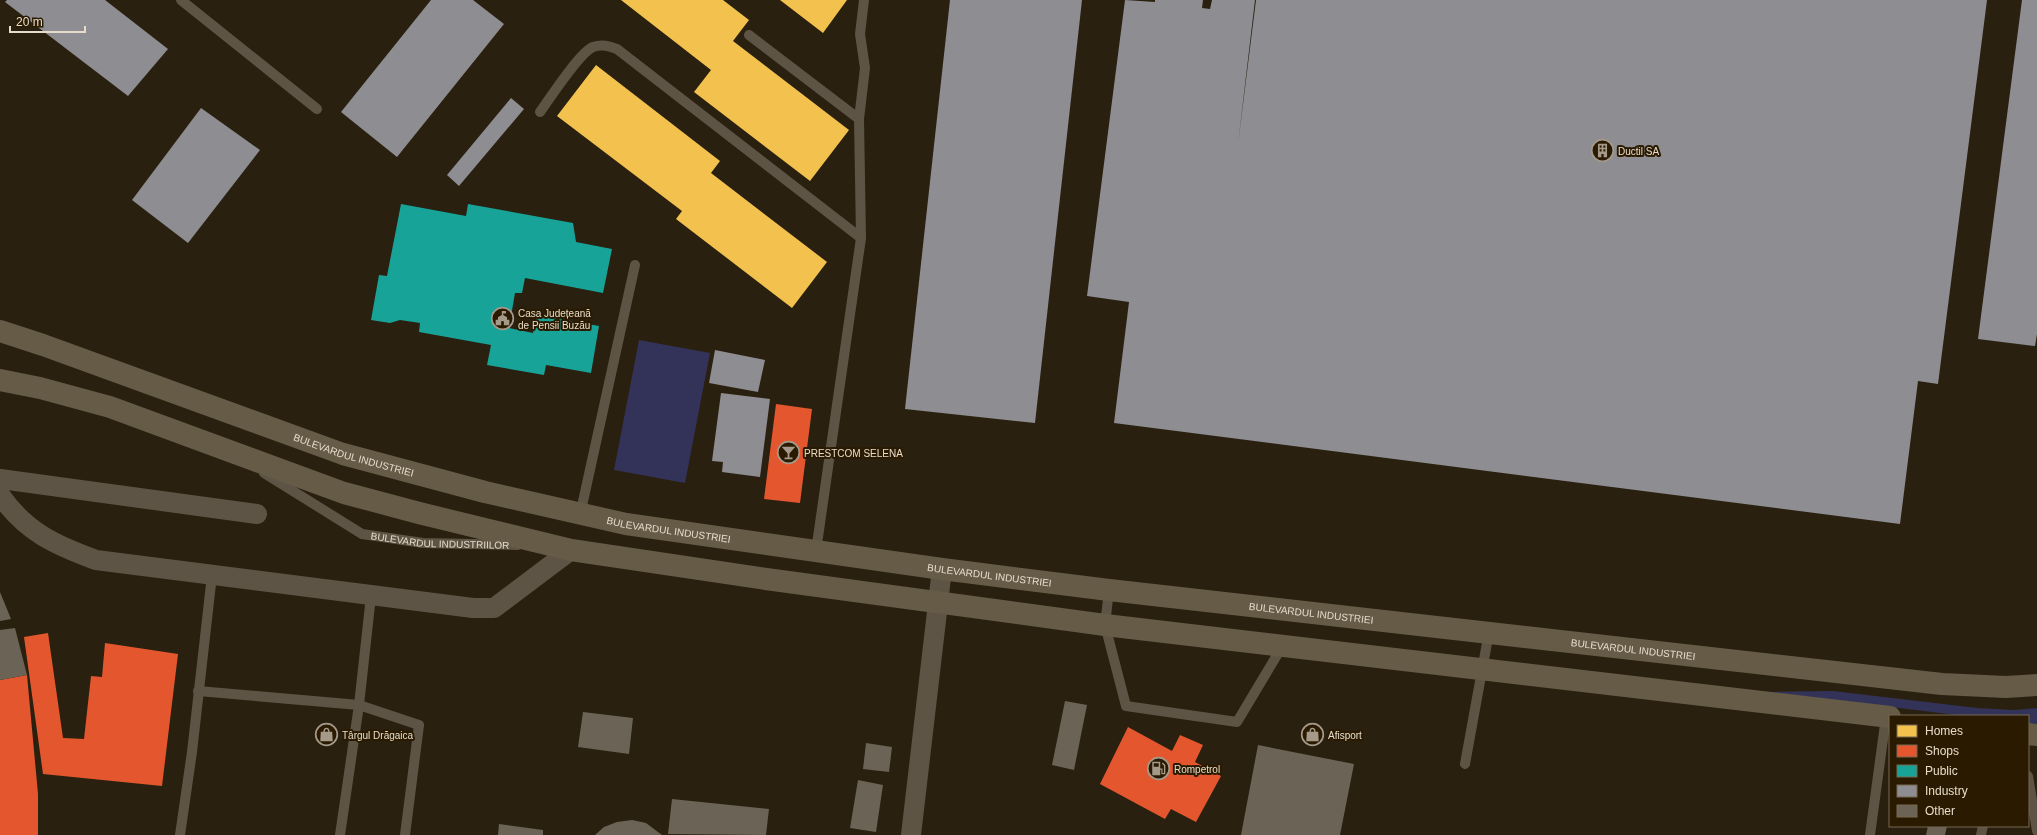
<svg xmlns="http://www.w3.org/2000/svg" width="2037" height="835" font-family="Arial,sans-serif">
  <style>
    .green { fill: #333359 }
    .homes { fill: #f2c14e }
    .shops { fill: #e4572e }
    .public { fill: #17a398 }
    .industry { fill: #8d8d92 }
    .building { fill: #6b6355 }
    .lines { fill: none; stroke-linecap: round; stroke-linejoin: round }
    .service { stroke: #5d5446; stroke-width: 10 }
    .minor { stroke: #5d5446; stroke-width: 20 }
    .primary { stroke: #665b46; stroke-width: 22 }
    .labels { text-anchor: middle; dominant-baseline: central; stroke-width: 4; stroke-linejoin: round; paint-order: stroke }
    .poi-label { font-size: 10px; fill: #e7dccc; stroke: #2a1a00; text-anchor: start }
    .street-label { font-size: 10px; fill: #e7dccc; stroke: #2a1a00 }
  </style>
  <rect width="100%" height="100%" fill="#2a2010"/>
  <path class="green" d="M 639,340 L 710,353 L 685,483 L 614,470 Z
    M 1833,691 L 1977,708 L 2014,710 L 2037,708 L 2037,724 L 2028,723 L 2028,716 L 1965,716 L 1767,692 Z"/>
  <path class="homes" d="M 621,0 L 723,0 L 749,20 L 733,41 L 849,130 L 810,181 L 694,92 L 711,70 Z
    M 780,0 L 847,0 L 823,33 Z
    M 596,65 L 720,161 L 711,173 L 827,262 L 792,308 L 676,219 L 682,211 L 557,116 Z"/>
  <path class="shops" d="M 776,404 L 812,409 L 800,503 L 764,499 Z
    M 48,633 L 63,738 L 84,739 L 91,676 L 102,677 L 105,643 L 178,654 L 162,786 L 43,774 L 24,637 Z
    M 27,675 L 38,794 L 38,835 L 0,835 L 0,680 Z
    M 1128,727 L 1172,751 L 1180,735 L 1203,745 L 1195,762 L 1221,776 L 1196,822 L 1171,809 L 1165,819 L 1100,784 Z"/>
  <path class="public" d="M 401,204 L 466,216 L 468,204 L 573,223 L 576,242 L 612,249 L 603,293 L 525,278 L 522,293 L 515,293 L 509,328 L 533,333 L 537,315 L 599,326 L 591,373 L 546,365 L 544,375 L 487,365 L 491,345 L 419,332 L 420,323 L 400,320 L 390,323 L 371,320 L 379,275 L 387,276 Z"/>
  <path class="industry" d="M 7,0 L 105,0 L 168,49 L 128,96 L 5,2 Z
    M 431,0 L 473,0 L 504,24 L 397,157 L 341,112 Z
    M 950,0 L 1082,0 L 1035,423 L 905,409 Z
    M 1125,0 L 1155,2 L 1155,0 L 1203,0 L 1202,8 L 1210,9 L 1212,0 L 1255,0 L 1238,144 L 1256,0 L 1987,0 L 1938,384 L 1918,381 L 1900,524 L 1114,423 L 1129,302 L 1087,296 Z
    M 2022,0 L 2037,0 L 2037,334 L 2035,346 L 1978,339 Z
    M 511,98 L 524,109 L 459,186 L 447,175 Z
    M 201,108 L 260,150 L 188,243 L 132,200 Z
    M 715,350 L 765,360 L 758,392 L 709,383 Z
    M 721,393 L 770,399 L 760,477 L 722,472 L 723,462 L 712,461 Z"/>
  <path class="building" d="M 0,592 L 11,619 L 0,621 Z
    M 15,628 L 27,675 L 0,680 L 0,630 Z
    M 1065,701 L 1087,705 L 1074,770 L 1052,765 Z
    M 583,712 L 633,718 L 629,754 L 578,747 Z
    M 866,743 L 892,747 L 889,772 L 863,769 Z
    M 1258,745 L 1354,764 L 1340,835 L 1241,835 Z
    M 858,780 L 883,785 L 876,832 L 850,828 Z
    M 672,799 L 769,809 L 766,835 L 668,834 Z
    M 632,820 L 646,823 L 662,835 L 595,835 L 604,827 L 617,822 Z
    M 499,824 L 543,830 L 543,835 L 498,835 Z
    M 1928,826 L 1947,826 L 1945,835 L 1926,835 Z"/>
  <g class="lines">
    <g class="service">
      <path d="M 181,0 L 317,109"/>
      <path d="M 749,35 L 859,119"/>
      <path d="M 540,112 C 550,98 580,52 593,47 C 602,44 609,46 617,49 L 861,238"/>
      <path id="s1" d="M 264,473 L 362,534 L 423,543 L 518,545"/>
      <path d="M 580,515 L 635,265"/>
      <path d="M 816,551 L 861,238 L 859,119 L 865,68 L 860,34 L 864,0"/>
      <path d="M 1109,590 L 1105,625 L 1126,706 L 1237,722 L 1283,645"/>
      <path d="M 371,596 L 359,705 L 419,725 L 405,835"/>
      <path d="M 198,691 L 359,705 L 340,835"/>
      <path d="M 1465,764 L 1489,632"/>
      <path d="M 2028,776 L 2037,831"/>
      <path d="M 180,835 L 192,752 L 212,575"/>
      <path d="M 1870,835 L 1886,717"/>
      <path d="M 1981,835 L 1983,826"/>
    </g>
    <path class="minor" d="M 0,479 L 257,514
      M 0,495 C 26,532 55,545 96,560 L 473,608 L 494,608 L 571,550
      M 911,835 L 942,569"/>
    <g class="primary">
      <path id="s2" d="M 0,331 L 43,345 L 343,454 L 485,492 L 626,524 L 942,569 L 1109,590 L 1942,684 L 2006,687 L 2037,685"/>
      <path d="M 0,380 L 40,388 L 110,407 L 344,493 L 419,513 L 571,550 L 766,579 L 1105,625 L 1890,717"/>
      <path d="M 2028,734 L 2037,735"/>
    </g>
  </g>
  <defs>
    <symbol id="building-ring" viewBox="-11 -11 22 22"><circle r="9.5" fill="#2a1a00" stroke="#a59a8a" stroke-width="1.5"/><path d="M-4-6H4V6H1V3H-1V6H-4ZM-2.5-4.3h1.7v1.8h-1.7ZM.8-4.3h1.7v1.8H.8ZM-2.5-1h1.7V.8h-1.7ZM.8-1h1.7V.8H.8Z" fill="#a59a8a"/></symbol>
    <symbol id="civic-ring" viewBox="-11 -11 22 22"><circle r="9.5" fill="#2a1a00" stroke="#a59a8a" stroke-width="1.5"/><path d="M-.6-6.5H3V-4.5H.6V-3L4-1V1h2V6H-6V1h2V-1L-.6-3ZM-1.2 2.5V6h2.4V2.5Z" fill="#a59a8a"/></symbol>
    <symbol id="bar-ring" viewBox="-11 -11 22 22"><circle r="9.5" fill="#2a1a00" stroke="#a59a8a" stroke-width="1.5"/><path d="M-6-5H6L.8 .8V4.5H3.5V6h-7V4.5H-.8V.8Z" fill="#a59a8a"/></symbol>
    <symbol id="shop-ring" viewBox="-11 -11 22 22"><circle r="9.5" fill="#2a1a00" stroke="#a59a8a" stroke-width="1.5"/><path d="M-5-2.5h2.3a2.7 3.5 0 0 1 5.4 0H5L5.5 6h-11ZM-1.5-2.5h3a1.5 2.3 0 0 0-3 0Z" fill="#a59a8a"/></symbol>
    <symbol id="fuel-ring" viewBox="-11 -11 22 22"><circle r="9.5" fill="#2a1a00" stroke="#a59a8a" stroke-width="1.5"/><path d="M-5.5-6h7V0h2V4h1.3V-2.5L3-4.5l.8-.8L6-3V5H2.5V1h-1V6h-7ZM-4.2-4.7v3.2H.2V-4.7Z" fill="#a59a8a"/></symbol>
  </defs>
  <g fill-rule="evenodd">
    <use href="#building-ring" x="1590" y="138" width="25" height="25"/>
    <use href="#civic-ring" x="490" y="306" width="25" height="25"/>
    <use href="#bar-ring" x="776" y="440" width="25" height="25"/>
    <use href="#shop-ring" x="314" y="722" width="25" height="25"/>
    <use href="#shop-ring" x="1300" y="722" width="25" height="25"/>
    <use href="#fuel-ring" x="1146" y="756" width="25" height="25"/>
  </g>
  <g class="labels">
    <g class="poi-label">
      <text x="1618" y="151">Ductil SA</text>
      <text x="518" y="313">Casa Județeană<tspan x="518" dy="12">de Pensii Buzău</tspan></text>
      <text x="804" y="453">PRESTCOM SELENA</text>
      <text x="342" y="735">Târgul Drăgaica</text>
      <text x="1328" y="735">Afisport</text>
      <text x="1174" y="769">Rompetrol</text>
    </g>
    <g class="street-label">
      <text stroke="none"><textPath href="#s2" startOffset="375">BULEVARDUL INDUSTRIEI</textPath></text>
      <text stroke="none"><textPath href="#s2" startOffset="699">BULEVARDUL INDUSTRIEI</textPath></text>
      <text stroke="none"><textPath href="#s1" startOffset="194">BULEVARDUL INDUSTRIILOR</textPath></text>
      <text stroke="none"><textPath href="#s2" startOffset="1023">BULEVARDUL INDUSTRIEI</textPath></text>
      <text stroke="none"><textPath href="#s2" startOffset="1347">BULEVARDUL INDUSTRIEI</textPath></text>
      <text stroke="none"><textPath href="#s2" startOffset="1671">BULEVARDUL INDUSTRIEI</textPath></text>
    </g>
  </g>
  <rect x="1889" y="715" width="140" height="112" fill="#2a1a00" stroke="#766852"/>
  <rect x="1897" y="725" width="20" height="12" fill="#f2c14e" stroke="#766852"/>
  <text x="1925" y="735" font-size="12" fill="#e7dccc">Homes</text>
  <rect x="1897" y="745" width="20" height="12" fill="#e4572e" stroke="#766852"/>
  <text x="1925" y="755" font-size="12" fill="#e7dccc">Shops</text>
  <rect x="1897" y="765" width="20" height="12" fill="#17a398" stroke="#766852"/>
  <text x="1925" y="775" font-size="12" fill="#e7dccc">Public</text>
  <rect x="1897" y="785" width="20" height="12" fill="#8d8d92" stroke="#766852"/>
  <text x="1925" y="795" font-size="12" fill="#e7dccc">Industry</text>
  <rect x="1897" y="805" width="20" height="12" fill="#6b6355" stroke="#766852"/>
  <text x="1925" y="815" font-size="12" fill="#e7dccc">Other</text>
  <path d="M10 26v6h75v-6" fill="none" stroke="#e7dccc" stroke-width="2"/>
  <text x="16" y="26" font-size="12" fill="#e7dccc" stroke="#2a1a00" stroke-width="3" paint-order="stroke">20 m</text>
</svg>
